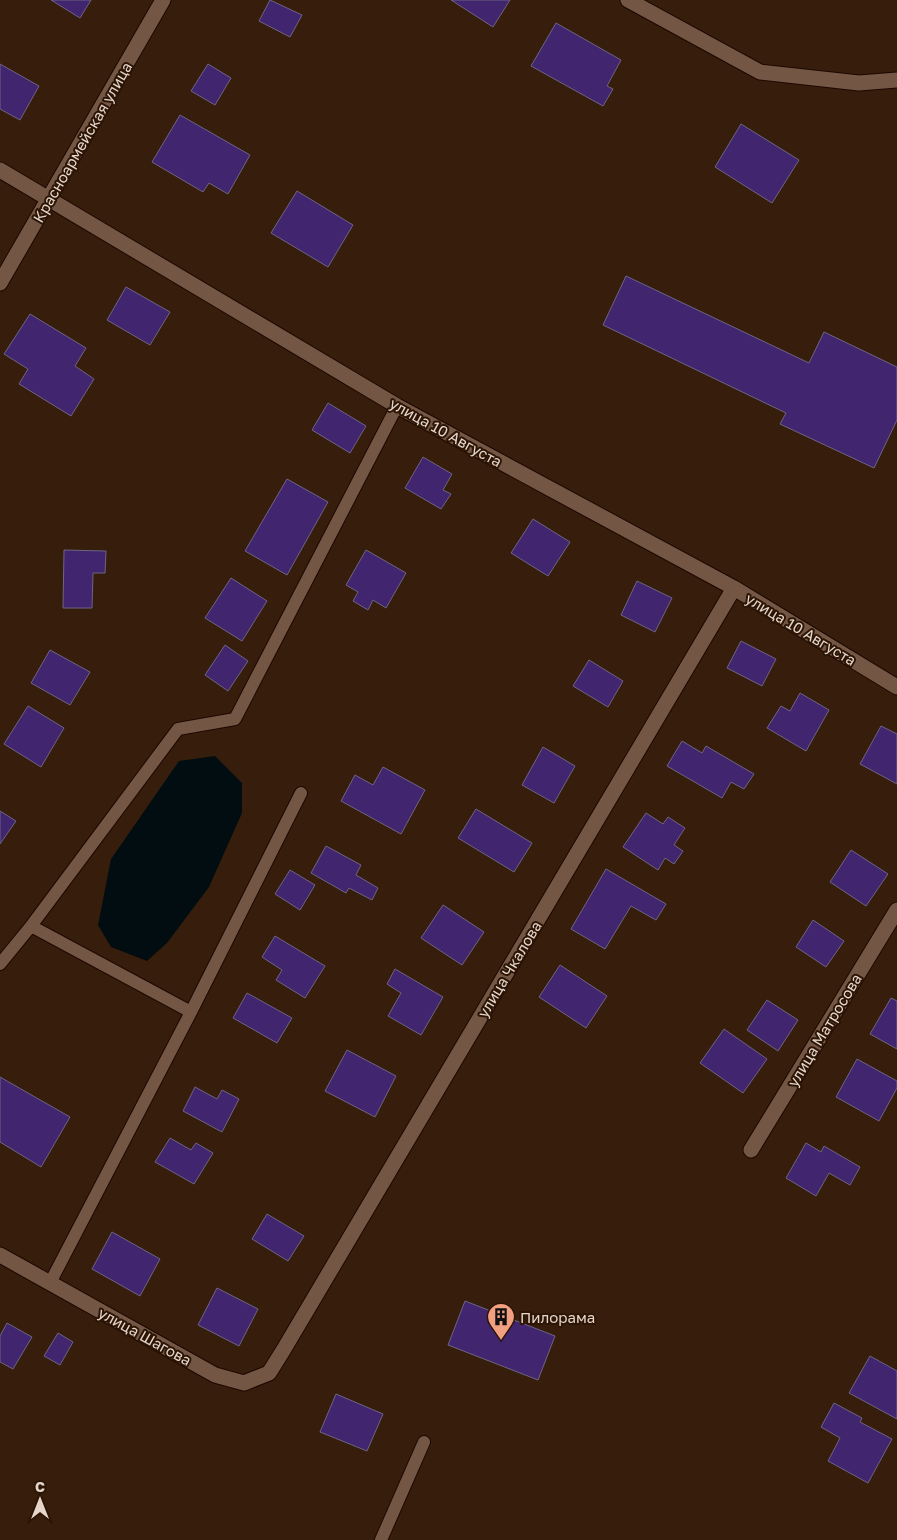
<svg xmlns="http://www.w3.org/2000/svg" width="897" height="1540" font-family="'Golos Text',sans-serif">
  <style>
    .water { fill: #010d11 }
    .building { fill: #41256e; stroke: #6d6583 }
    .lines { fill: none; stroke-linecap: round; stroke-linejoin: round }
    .service-casing { stroke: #1d0700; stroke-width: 14 }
    .minor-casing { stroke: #1d0700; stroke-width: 17 }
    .secondary-casing { stroke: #1d0700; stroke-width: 17 }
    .service { stroke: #735643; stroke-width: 12 }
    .minor { stroke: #735643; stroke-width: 15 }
    .secondary { stroke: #735643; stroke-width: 15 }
    .labels { text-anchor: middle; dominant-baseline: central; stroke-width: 4; stroke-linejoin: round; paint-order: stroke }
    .street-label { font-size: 15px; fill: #e5d5ca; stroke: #2c1504 }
    .poi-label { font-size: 15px; fill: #e5d5ca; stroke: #2c1504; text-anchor: start }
  </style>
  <rect width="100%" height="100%" fill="#371e0c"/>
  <path class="water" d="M 215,756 L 242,783 L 242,813 L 209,887 L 167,943 L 147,961 L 111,947 L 98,925 L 111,859 L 179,761 Z"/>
  <path class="building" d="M 51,0 L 91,0 L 80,18 Z
    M 270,0 L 302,15 L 290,37 L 259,21 Z
    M 451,0 L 510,0 L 493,27 Z
    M 556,23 L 621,60 L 607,86 L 613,89 L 603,106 L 531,66 Z
    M 0,64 L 39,86 L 20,120 L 0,109 Z
    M 208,64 L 231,78 L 215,105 L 191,91 Z
    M 180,115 L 250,155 L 228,194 L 209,183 L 203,192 L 152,162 Z
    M 741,124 L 799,160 L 772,203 L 715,167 Z
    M 297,191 L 353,225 L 328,267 L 271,233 Z
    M 626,276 L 809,363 L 824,332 L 897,367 L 897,420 L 874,468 L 780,424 L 786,413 L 603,325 Z
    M 126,287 L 170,312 L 150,345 L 107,320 Z
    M 30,314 L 86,348 L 75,366 L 94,379 L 71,416 L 19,384 L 28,369 L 4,354 Z
    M 328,403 L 366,426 L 350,453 L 312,430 Z
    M 423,457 L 452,474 L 443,490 L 451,494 L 441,509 L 405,488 Z
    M 287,479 L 328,502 L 287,575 L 245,551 Z
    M 533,519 L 570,542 L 548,576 L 511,553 Z
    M 64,550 L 106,551 L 105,573 L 93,573 L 92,608 L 63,608 Z
    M 366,550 L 406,573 L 386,608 L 373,600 L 368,610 L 353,601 L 358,592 L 346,585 Z
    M 231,578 L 267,601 L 242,641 L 205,618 Z
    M 637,581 L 672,598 L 655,632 L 621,615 Z
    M 741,641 L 776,659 L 762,686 L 727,668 Z
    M 225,645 L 248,661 L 228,691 L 205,675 Z
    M 50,650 L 90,672 L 70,705 L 31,683 Z
    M 589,660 L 623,681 L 608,707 L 573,686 Z
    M 800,693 L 829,710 L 806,751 L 767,728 L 781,706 L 790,711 Z
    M 28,706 L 64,728 L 41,767 L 4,744 Z
    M 881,726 L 897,734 L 897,784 L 860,764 Z
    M 682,741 L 702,753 L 706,746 L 754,774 L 744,789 L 731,782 L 722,798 L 667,766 Z
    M 543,747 L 575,766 L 554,803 L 522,785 Z
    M 383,767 L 425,790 L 401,834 L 341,801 L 355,775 L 373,785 Z
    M 476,809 L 532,843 L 514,872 L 458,838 Z
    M 0,811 L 16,821 L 0,844 Z
    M 646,813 L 663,824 L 668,817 L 685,828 L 674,845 L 683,851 L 674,864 L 665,858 L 658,870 L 623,847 Z
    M 326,846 L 361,865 L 356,875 L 378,888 L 372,900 L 349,888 L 346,893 L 311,873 Z
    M 851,850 L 888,874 L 866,906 L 830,882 Z
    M 606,869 L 666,904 L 656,920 L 631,906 L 605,949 L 571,929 Z
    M 290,870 L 315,885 L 300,910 L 275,894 Z
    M 443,905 L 484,932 L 462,965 L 421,938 Z
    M 813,920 L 844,941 L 826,967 L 796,947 Z
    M 275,936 L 325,966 L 305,998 L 276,980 L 282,970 L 262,957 Z
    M 560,965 L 607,996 L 586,1028 L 539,997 Z
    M 395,969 L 443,997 L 421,1035 L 388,1016 L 401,993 L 387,984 Z
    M 247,993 L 292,1018 L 277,1043 L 233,1018 Z
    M 891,998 L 897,1001 L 897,1049 L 870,1034 Z
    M 767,1000 L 798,1020 L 778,1051 L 747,1030 Z
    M 724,1029 L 767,1059 L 743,1093 L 700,1063 Z
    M 347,1050 L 396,1076 L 375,1117 L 325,1091 Z
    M 857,1059 L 897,1081 L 897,1088 L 879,1121 L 836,1097 Z
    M 0,1077 L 70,1117 L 41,1167 L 0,1142 Z
    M 195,1087 L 217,1099 L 222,1090 L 239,1099 L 222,1132 L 183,1111 Z
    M 170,1138 L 191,1150 L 196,1143 L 213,1153 L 194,1184 L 155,1162 Z
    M 806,1143 L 821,1152 L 824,1146 L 860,1167 L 850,1185 L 829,1173 L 816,1196 L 786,1178 Z
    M 267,1214 L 304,1236 L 288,1261 L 252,1239 Z
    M 112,1232 L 160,1259 L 140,1296 L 92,1269 Z
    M 217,1288 L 258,1309 L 239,1346 L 198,1325 Z
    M 465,1301 L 555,1336 L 538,1380 L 448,1345 Z
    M 7,1323 L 32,1337 L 13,1369 L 0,1362 L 0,1336 Z
    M 58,1333 L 73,1342 L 60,1365 L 44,1356 Z
    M 870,1356 L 897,1371 L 897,1419 L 849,1393 Z
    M 336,1394 L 383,1414 L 367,1451 L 320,1432 Z
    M 834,1403 L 862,1418 L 860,1422 L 892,1439 L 868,1483 L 828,1461 L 840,1438 L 821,1427 Z"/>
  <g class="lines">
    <defs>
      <path id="service" d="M 31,926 L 191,1012 L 50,1283
        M 0,964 L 31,926 L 178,729 L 235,719 L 397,406
        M 191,1012 L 301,793
        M 381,1540 L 424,1442"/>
      <path id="minor" d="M 628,0 L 760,72 L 859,83 L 897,80
        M 0,170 L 397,406 L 734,588 L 897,687
        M 751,1150 L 897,910
        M 0,1255 L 215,1375 L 244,1383 L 269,1373 L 284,1349 L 734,588"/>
      <path id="secondary" d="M 0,283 L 163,0"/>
    </defs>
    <use href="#service" class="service-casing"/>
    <use href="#minor" class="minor-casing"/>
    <use href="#secondary" class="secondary-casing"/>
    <use href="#service" class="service"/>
    <use href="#minor" class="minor"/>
    <use href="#secondary" class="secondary"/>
  </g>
  <defs>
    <symbol id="building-pin" viewBox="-11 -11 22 30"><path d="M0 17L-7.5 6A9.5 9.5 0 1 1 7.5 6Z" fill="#f2a080" stroke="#2c1504"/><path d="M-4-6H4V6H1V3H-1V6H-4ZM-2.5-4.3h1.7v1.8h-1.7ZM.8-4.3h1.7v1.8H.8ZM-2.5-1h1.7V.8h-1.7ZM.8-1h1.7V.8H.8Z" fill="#111"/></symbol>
  </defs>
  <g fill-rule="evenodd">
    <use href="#building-pin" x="485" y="1301" width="32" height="43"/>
  </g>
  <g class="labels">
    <g class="street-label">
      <text transform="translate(82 142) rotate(-60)">Красноармейская улица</text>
      <text transform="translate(446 432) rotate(29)">улица 10 Августа</text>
      <text transform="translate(801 629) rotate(31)">улица 10 Августа</text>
      <text transform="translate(509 969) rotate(-59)">улица Чкалова</text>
      <text transform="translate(824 1030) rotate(-59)">улица Матросова</text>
      <text transform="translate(145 1336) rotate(29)">улица Шагова</text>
    </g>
    <g class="poi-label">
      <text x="520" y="1317">Пилорама</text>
    </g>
  </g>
  <g transform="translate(40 1500)" stroke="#2c1504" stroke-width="4" paint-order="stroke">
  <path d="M0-4L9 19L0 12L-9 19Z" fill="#e5d5ca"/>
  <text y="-8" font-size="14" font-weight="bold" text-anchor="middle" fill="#e5d5ca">С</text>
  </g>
</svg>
